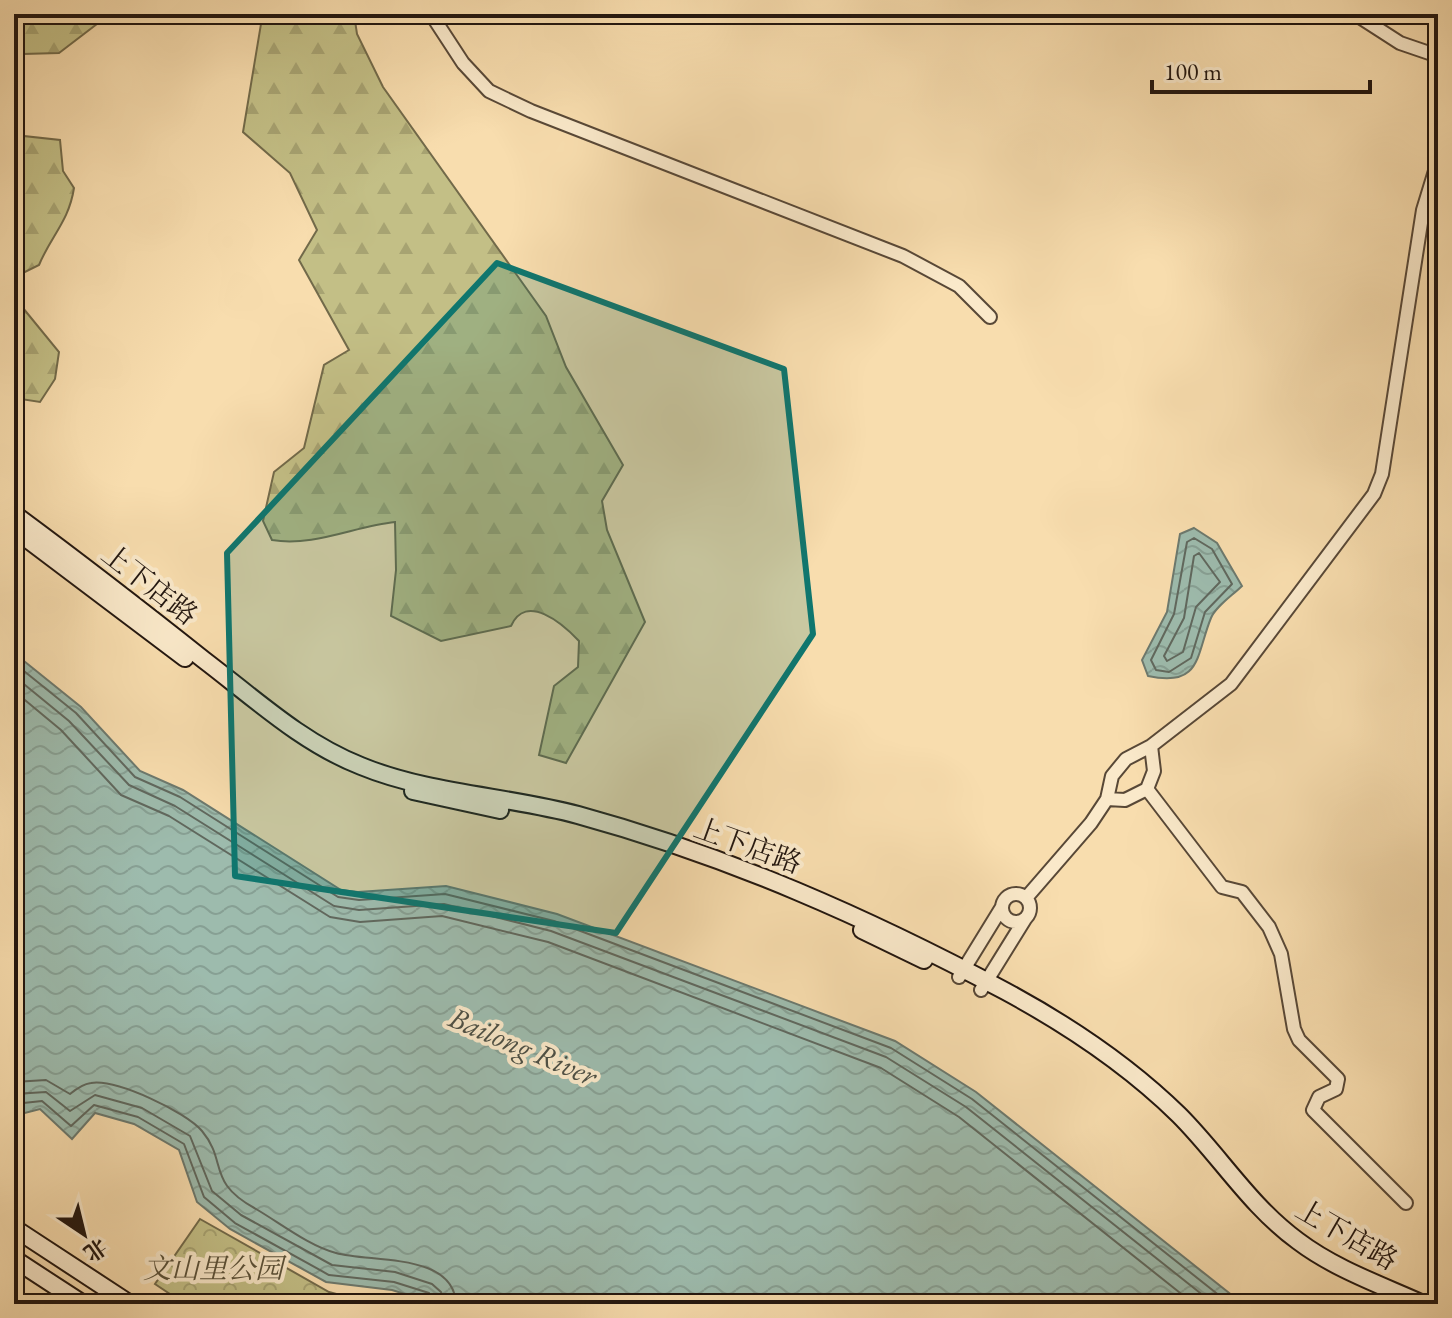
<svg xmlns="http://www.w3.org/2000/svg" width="1452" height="1318" font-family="'EB Garamond','Noto Serif SC',serif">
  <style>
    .forest { fill: url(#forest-firs); stroke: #726a4a; stroke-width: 2 }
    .park { fill: url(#park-crowns); stroke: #726a4a; stroke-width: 2 }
    .water { fill: url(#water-waves); stroke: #6c796e; stroke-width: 2 }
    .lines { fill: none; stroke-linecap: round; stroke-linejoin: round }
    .shore { stroke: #60685e; stroke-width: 2 }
    .street-casing { stroke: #584837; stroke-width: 16 }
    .secondary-casing { stroke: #22160f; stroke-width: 20 }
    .street { stroke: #fae9ca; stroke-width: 12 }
    .secondary { stroke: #fae9ca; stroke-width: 16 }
    .marked { fill: #0f766e; fill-opacity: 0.2; stroke: #0f766e; stroke-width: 6; stroke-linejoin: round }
    .labels { text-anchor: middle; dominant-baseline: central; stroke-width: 8; stroke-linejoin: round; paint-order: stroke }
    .street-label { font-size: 28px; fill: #22160f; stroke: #fae9ca }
    .park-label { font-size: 28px; font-style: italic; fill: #5a5139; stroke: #fae9ca }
    .water-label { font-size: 30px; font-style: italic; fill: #4d5046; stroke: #fae9ca }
  </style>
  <defs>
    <pattern id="forest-firs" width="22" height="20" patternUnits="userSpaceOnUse" patternTransform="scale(2)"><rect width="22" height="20" fill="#c3bf86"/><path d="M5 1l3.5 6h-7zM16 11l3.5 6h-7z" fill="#a7a372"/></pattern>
    <pattern id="park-crowns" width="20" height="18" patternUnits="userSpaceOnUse" patternTransform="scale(2)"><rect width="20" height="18" fill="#c3bf86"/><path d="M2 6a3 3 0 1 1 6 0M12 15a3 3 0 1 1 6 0" fill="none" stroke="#a7a372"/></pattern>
    <pattern id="water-waves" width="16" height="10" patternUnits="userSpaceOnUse" patternTransform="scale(2)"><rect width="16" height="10" fill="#9dbbad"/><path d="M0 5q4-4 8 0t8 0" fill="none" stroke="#87a094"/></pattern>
  </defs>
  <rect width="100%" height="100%" fill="#f8ddae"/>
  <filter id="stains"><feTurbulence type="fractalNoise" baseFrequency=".0025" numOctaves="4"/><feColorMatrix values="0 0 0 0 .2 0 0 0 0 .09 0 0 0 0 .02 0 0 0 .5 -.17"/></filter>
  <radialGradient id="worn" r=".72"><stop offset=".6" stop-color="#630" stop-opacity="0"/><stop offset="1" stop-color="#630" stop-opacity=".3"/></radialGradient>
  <path class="forest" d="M 14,14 L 110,14 L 59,53 L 23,54 L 15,135 L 60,140 L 63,171 L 74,188 C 69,221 51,236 39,265 L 25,272 L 14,271 Z
    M 260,14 L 354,14 L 357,34 L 383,87 L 546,316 L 566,367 L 623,465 L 602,501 L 607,530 L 645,622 L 566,763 L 539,755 L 554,686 L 578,667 L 579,641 C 563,624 526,592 511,626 L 441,641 L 391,616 L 396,570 L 395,522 C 355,526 314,547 272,540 L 263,521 L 274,472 L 304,448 L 324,365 L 349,350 L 299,260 L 317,230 L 290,173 L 243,132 L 262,18 Z
    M 14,297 L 59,352 L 55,379 L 40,402 L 14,398 Z"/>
  <path class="park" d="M 200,1219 L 329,1292 L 355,1299 L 402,1295 L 433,1304 L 185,1304 L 155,1284 Z"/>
  <path class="water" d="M 1194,528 L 1217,543 L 1242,586 C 1233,595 1216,606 1211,618 C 1196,654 1202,688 1148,676 L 1142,660 L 1167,612 L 1180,534 Z
    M 14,653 L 81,707 L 140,771 L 183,790 L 341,890 L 358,892 L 446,886 L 557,914 L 895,1041 L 976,1092 L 1243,1304 L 437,1304 L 392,1290 L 326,1282 L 230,1229 L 197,1202 L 179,1150 L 134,1124 L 95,1113 L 72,1139 L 40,1109 L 21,1114 L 14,1111 Z"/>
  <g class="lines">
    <path class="shore" d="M 1194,538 L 1212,549 L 1232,584 L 1205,612 L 1191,658 L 1169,672 L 1156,670 L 1151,660 L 1174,614 L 1187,542 Z
      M 1199,553 L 1220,582 L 1196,607 L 1183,652 L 1167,661 L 1164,656 L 1184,618 L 1194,556 Z
      M 14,663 L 76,713 L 135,777 L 180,797 L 338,897 L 359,900 L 445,894 L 554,921 L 891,1048 L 972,1099 L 1230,1304
      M 14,676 L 69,721 L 129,785 L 175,806 L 334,906 L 359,910 L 444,904 L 551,931 L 886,1057 L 966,1107 L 1214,1304
      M 14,691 L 61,730 L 121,795 L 169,816 L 330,917 L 360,922 L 442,916 L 548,942 L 881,1068 L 959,1117 L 1194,1304
      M 14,1082 L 46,1080 L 70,1094 C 76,1089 83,1084 91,1083 C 117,1079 186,1112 202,1131 C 228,1162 206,1182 256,1209 C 280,1223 309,1246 336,1253 C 371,1263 454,1252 456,1304
      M 14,1094 L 46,1092 L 70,1111 L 95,1095 L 142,1108 L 190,1136 L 212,1191 L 241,1215 L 332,1265 L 395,1272 L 432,1284 L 441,1292 L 444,1304
      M 14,1104 L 42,1101 L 71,1126 L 94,1105 L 138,1117 L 184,1144 L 204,1197 L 235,1223 L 329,1275 L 394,1282 L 429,1293 L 434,1304"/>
    <defs>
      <path id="street" d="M 431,14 L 463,63 L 489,91 L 531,111 L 903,256 L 959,286 L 990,317
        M 1355,14 L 1400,43 L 1438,56
        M 1147,789 L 1154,771 L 1151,746
        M 1107,799 L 1125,800 L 1147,789 L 1222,887 L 1242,892 L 1269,927 L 1281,954 L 1294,1029 L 1299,1040 L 1338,1079 L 1336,1089 L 1319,1097 L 1313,1110 L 1406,1203
        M1002 908a14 14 0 1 1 28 0a14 14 0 1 1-28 0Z
        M 1026,898 L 1091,823 L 1107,799 L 1112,776 L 1126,759 L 1151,746 L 1231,684 L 1374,494 L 1382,474 L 1423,210 L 1438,161
        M 959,977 L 1002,907
        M 981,990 L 1025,919"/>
      <path id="secondary" d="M 14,514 C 79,562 141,610 204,660 C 254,698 302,743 361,766 C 429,794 508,796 578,815 C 728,856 868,918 1005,991 C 1068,1025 1128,1065 1179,1115 C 1220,1156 1250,1206 1298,1241 C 1335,1269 1381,1285 1423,1304
        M 14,529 L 185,658
        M 413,791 L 500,810
        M 862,930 L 924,960
        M 14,1228 L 130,1304
        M 14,1259 L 83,1304"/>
    </defs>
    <use href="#street" class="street-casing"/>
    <use href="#secondary" class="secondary-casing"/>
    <use href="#street" class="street"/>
    <use href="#secondary" class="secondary"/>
  </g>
  <path class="marked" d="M 497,263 L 784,369 L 813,634 L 616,933 L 235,876 L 227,553 Z"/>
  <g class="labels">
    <g class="street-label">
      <text transform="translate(150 584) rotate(38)">上下店路</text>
      <text transform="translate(748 845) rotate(20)">上下店路</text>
      <text transform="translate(1347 1234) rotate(30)">上下店路</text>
    </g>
    <g class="park-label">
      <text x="213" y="1268">文山里公园</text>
    </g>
    <g class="water-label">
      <text transform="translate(523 1046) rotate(23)">Bailong River</text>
    </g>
  </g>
  <rect width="1452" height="1318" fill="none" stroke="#f8ddae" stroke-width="48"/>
  <rect x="16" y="16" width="1420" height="1286" fill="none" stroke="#22160f" stroke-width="4"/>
  <rect x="24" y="24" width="1404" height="1270" fill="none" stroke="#22160f" stroke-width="2"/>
  <g transform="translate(84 1234) rotate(145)" stroke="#fae9ca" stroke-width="6" paint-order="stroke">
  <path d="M0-6L14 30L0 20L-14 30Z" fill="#22160f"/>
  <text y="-12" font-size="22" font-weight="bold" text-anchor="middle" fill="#22160f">北</text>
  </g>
  <path d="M1152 80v12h218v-12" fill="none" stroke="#22160f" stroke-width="4"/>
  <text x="1164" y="80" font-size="24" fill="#22160f" stroke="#fae9ca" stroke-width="6" paint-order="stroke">100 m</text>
  <rect width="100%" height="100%" filter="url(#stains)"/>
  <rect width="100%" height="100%" fill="url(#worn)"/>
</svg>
